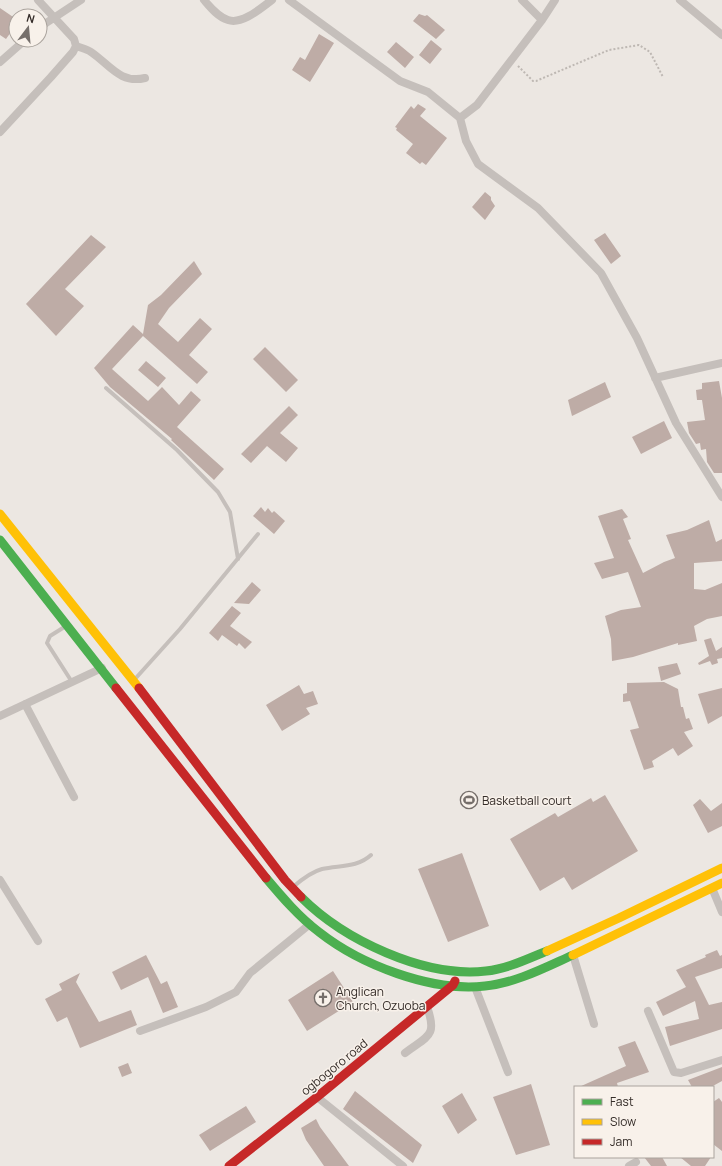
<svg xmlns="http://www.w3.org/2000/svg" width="722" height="1166" font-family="Manrope,sans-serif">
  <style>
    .building { fill: #beaca6 }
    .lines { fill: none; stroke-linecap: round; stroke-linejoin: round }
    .path { stroke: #beb8b3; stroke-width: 2; stroke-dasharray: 2 2; stroke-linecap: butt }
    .lane { stroke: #c5bfbb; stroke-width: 4 }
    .street { stroke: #c5bfbb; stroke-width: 8 }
    .fast { stroke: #4caf50; stroke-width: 9 }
    .slow { stroke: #ffc107; stroke-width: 9 }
    .jam { stroke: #c62828; stroke-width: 9 }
    .labels { text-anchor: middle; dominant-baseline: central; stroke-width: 3; stroke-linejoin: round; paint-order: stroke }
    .poi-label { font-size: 12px; fill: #352d29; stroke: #f8f1ea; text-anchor: start }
    .street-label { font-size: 12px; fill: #352d29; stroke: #f8f1ea }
  </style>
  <rect width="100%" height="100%" fill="#ece7e2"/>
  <path class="building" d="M 0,8 L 16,19 L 16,25 L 6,39 L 0,35 Z
    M 419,14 L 425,16 L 427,15 L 445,30 L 436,39 L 413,21 Z
    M 319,34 L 334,43 L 310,82 L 292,70 L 300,57 L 305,60 Z
    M 431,40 L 442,49 L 430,64 L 419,55 Z
    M 396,42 L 414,57 L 405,68 L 387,52 Z
    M 418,104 L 426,109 L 420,116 L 447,138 L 426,165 L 422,162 L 420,164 L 406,153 L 413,144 L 396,130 L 397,128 L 395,127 L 411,106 L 414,109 Z
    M 485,192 L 491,197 L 491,200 L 495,206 L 485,220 L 472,207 Z
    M 605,233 L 621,256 L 611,264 L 594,240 Z
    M 91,235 L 106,247 L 65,289 L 84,306 L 56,336 L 26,304 Z
    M 194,261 L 202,274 L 169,308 L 158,324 L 178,342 L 200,318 L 212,329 L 189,355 L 208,372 L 197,384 L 143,336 L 112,369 L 148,401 L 162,387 L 179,405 L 191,391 L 201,400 L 177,427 L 224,469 L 214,480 L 171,440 L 172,439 L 110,387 L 94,368 L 133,325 L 143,334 L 148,305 L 161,295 Z
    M 265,347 L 298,380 L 286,392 L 253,359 Z
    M 146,361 L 166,378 L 158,387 L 138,370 Z
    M 719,381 L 722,398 L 722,473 L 714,473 L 707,462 L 706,449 L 701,450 L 700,443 L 696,444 L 689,433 L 687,422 L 705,420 L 702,400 L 697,400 L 696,390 L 702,389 L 702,383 Z
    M 605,382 L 611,397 L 572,416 L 568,400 Z
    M 289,406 L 298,415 L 280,433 L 298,448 L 286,462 L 267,446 L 251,463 L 241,454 Z
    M 664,421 L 672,438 L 641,454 L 632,437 Z
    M 261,507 L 265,512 L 268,508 L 272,513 L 274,511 L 285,521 L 274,534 L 253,516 Z
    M 622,509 L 628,517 L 623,519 L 631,539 L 628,540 L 643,573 L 664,562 L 675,558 L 666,535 L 687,530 L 709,520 L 716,542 L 722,539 L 722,561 L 694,563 L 694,589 L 705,590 L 722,583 L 722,616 L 707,619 L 694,626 L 697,641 L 678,645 L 678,643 L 633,657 L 612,661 L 611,639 L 605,616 L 621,610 L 641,607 L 628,572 L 602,579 L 594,563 L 614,558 L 598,516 Z
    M 252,582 L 261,590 L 249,604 L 234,603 Z
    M 232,606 L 241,613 L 230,626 L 252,642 L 245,649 L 239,643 L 237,646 L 222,635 L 218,641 L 209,633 Z
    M 711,638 L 716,651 L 722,647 L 722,658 L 717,659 L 718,663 L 712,665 L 710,661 L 699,665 L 698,663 L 709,656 L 704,640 Z
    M 677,663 L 681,674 L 661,681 L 658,667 Z
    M 664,682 L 678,689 L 681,707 L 683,707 L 686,719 L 689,718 L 693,729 L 684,732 L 693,746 L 678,756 L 673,748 L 652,761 L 654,767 L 644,770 L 630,730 L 639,728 L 630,701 L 623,702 L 623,694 L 627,693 L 627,683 Z
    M 299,685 L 304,694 L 313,691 L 318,704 L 306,708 L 310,714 L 282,731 L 266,705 Z
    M 722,688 L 722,716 L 708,724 L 698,694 Z
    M 605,795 L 638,851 L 572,890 L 564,877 L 540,891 L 510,839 L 555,813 L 558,817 L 591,798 L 593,802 Z
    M 700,799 L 711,811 L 722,803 L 722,826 L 708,833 L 693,805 Z
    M 462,853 L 489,926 L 448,942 L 418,869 Z
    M 717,950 L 720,956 L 722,955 L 722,968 L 695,977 L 709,1005 L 722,1002 L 722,1029 L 670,1046 L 665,1027 L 699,1019 L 695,1001 L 663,1016 L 656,1002 L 686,987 L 676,970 L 706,957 L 705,955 Z
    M 146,955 L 161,984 L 167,981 L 178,1007 L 163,1013 L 148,977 L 121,990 L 112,972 Z
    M 333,971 L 353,1002 L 307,1031 L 288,1000 Z
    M 80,973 L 76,982 L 99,1022 L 131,1010 L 137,1025 L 80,1048 L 67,1017 L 57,1022 L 45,999 L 62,990 L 59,984 Z
    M 635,1041 L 649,1072 L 617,1083 L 618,1087 L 579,1087 L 626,1066 L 618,1047 Z
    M 128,1063 L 132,1073 L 122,1077 L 118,1067 Z
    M 722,1067 L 722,1081 L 711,1087 L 692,1087 L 688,1080 Z
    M 531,1084 L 550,1145 L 516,1155 L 493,1097 Z
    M 355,1091 L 422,1145 L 413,1163 L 343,1109 Z
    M 462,1093 L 477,1120 L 458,1134 L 442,1106 Z
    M 719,1098 L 722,1102 L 722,1151 L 713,1144 L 713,1102 Z
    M 246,1106 L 256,1122 L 210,1151 L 199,1135 Z
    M 316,1119 L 320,1127 L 349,1166 L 324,1166 L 306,1140 L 301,1128 Z
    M 644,1157 L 662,1157 L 667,1166 L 651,1166 Z
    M 680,1157 L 711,1157 L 705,1166 L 691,1166 Z"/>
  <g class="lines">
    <path class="path" d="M 518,66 L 533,81 L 536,81 L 609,50 L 639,45 L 650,52 L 663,77"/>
    <path class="lane" d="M 106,388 L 177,450 L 218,492 L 230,512 L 238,559
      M 66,626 L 50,636 L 47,643 L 72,682
      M 135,679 L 180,629 L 258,534
      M 293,887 C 301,880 311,872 322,869 C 339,865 357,868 371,855"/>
    <path class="street" d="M 204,0 C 210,7 218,17 228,20 C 242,25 261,8 272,0
      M 289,0 L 400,81 L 428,92 L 460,118 L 466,141 L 478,164 L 538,208 L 601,273 L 637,338 L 676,423 L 722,497
      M 522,0 L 542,20
      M 680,0 L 722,35
      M 40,27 L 81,0
      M 76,46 C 81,48 87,49 91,52 C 110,65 120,84 145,78
      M 0,62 L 25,40
      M 460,118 L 477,105 L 542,20 L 555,0
      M 0,132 L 51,77 L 73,52 L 76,46 L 74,39 L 38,0
      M 655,378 L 722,363
      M 25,704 L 74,797
      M 0,716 L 102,668
      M 0,880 L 38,941
      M 712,888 L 722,912
      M 573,955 L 594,1024
      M 475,987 L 508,1072
      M 648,1011 L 674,1072 L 681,1073 L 722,1060
      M 140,1031 L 206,1007 L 236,992 L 250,973 L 310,924
      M 405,1053 C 427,1036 438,1037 427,1007
      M 317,1097 L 403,1166
      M 629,1166 L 636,1162"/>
    <path class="fast" d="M 0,540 L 116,688
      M 266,878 C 282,897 299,917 319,932 C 361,965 431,992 485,986 C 516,983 546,967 573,955
      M 301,897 C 344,940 424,978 486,971 C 507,969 527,959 547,951"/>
    <path class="slow" d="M 0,514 L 139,688
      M 547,951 L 619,918 L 722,868
      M 573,955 L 722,883"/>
    <path class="jam" d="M 116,688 L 266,878
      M 139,688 L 285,880 L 301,897
      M 229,1166 L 317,1097 L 453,985 L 455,981"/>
  </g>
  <defs>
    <symbol id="stadium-ring" viewBox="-11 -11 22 22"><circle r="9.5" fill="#f8f1ea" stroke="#756e6a" stroke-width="1.5"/><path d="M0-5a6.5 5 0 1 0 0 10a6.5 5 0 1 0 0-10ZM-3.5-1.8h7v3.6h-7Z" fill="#756e6a"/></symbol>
    <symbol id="church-ring" viewBox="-11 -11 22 22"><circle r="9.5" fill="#f8f1ea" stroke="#756e6a" stroke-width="1.5"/><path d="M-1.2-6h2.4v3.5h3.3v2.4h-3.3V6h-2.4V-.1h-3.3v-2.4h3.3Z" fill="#756e6a"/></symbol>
  </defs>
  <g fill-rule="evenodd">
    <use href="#stadium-ring" x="459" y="790" width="20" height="20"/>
    <use href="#church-ring" x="313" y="988" width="20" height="20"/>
  </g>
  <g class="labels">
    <g class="poi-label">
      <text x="482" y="800">Basketball court</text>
      <text x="336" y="991">Anglican<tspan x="336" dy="14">Church, Ozuoba</tspan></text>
    </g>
    <g class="street-label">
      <text transform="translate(334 1067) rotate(-39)">ogbogoro road</text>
    </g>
  </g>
  <rect x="574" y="1086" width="140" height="72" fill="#f8f1ea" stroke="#aaa39d"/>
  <rect x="582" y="1099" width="20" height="6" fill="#4caf50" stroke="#aaa39d"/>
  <text x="610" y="1106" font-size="12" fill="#352d29">Fast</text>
  <rect x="582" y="1119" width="20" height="6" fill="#ffc107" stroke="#aaa39d"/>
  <text x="610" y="1126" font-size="12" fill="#352d29">Slow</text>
  <rect x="582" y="1139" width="20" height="6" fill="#c62828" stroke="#aaa39d"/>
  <text x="610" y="1146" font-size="12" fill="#352d29">Jam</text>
  <g transform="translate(28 28) rotate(16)"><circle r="19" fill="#f8f1ea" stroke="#aaa39d"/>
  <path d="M0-3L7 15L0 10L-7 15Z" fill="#756e6a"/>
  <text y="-6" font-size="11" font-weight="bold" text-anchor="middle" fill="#352d29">N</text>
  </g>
</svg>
